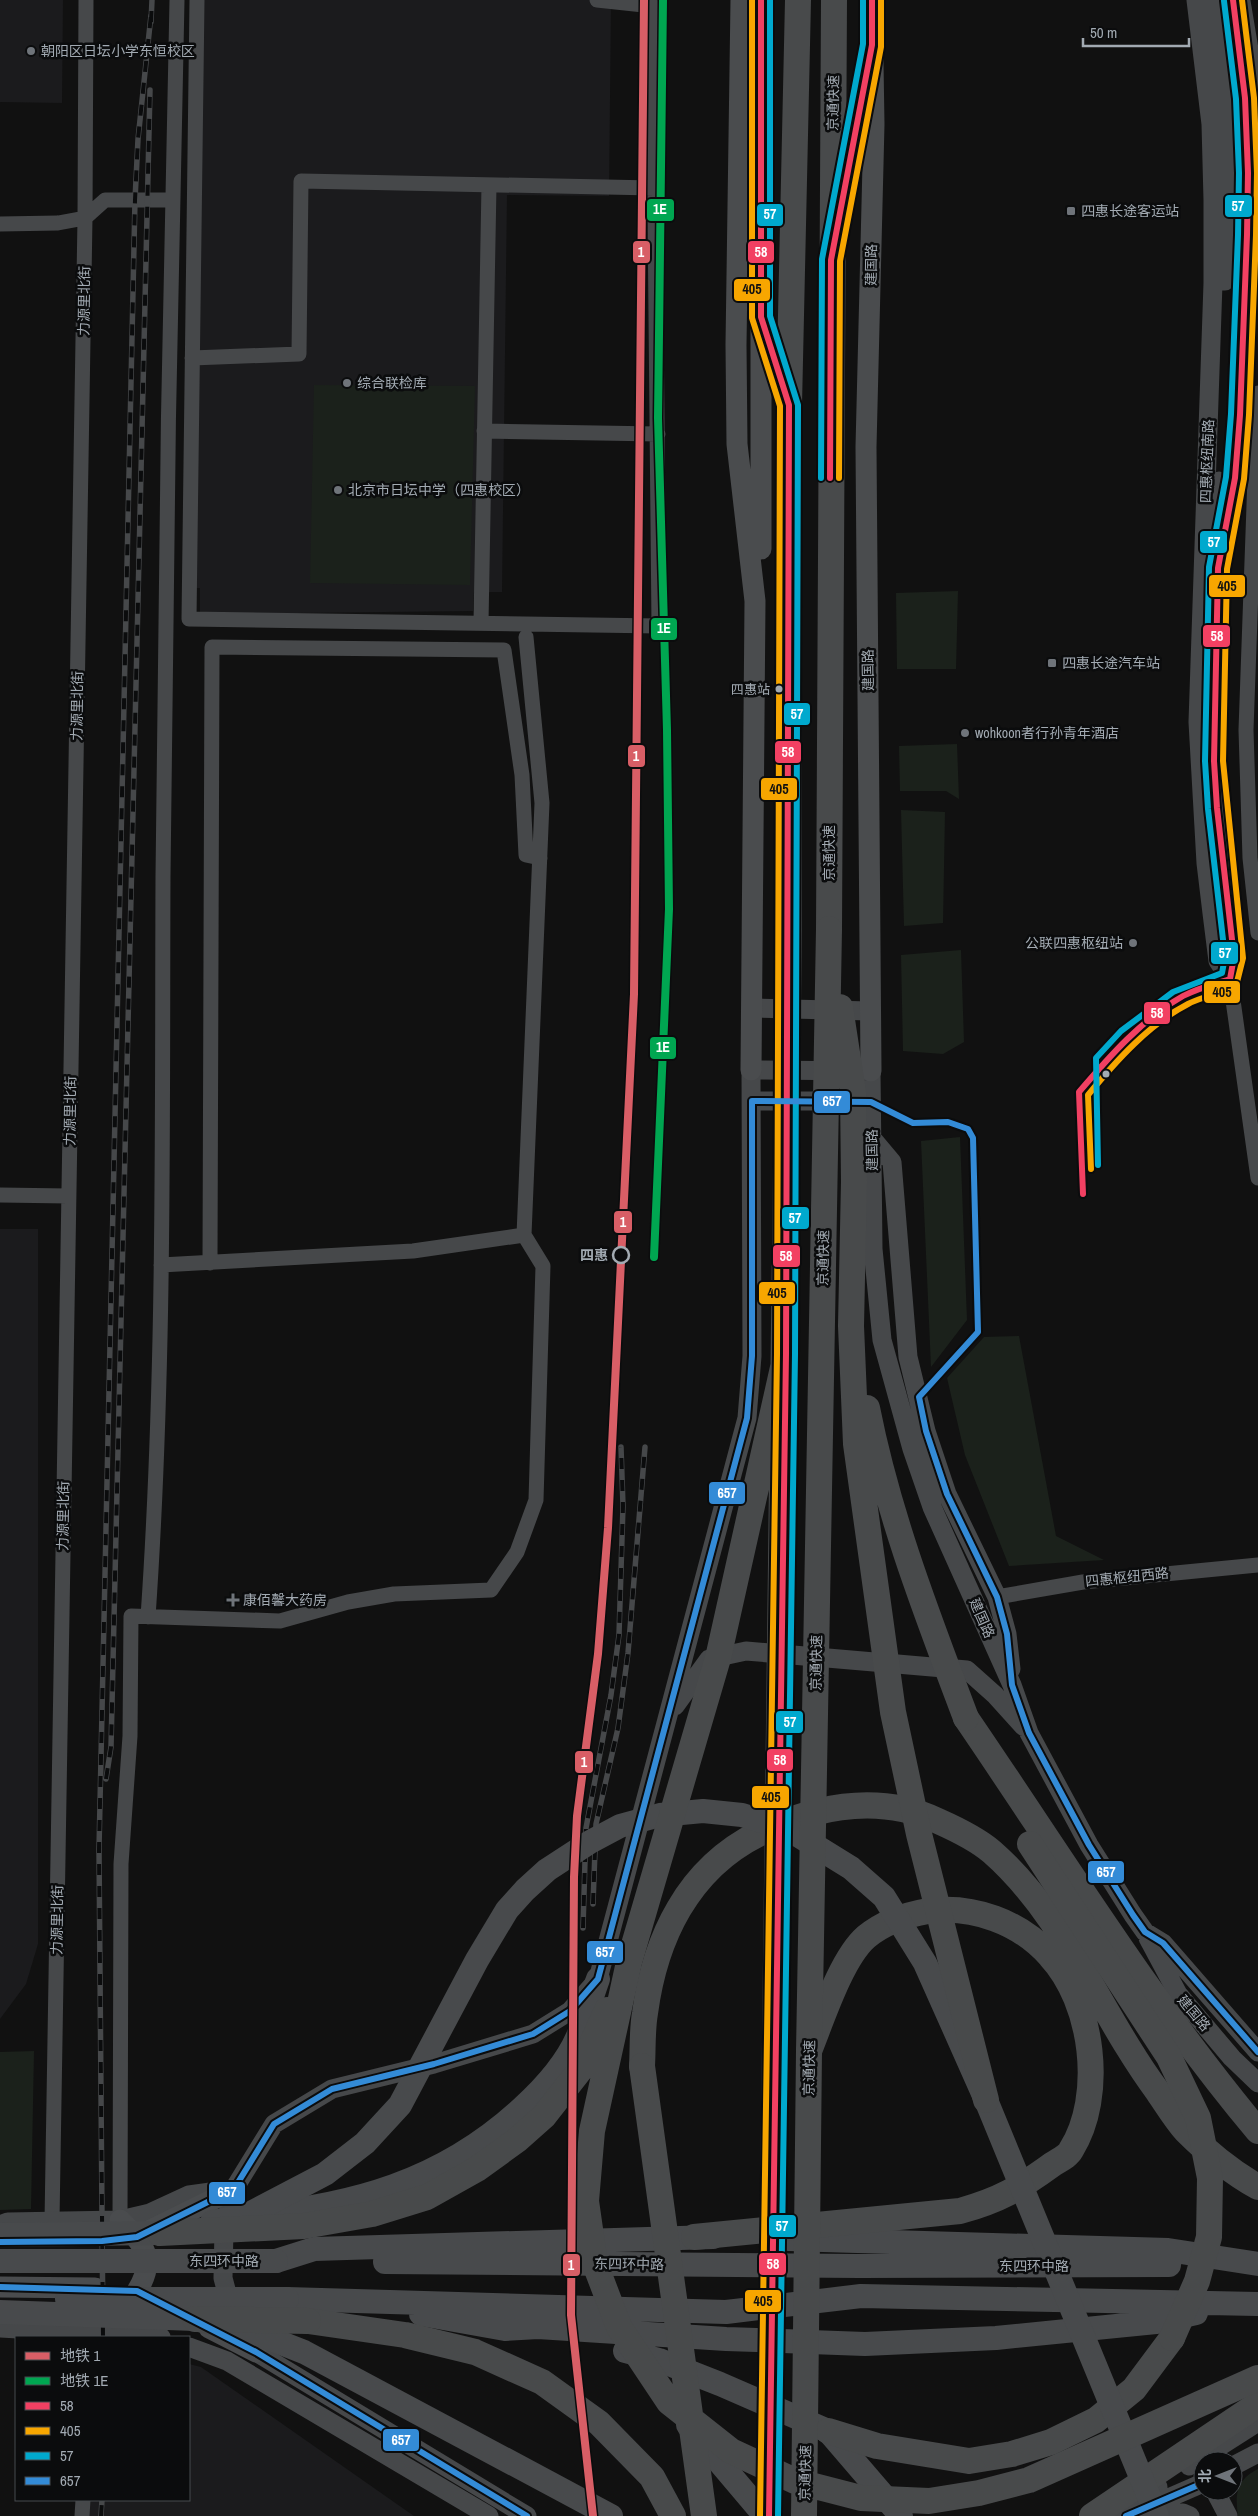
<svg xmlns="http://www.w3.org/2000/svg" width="1258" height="2516" font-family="'Archivo Narrow','Noto Sans SC',sans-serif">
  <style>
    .built { fill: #1b1b1d }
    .green { fill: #1b211b }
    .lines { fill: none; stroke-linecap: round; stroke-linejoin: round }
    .minor { stroke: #46484a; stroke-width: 15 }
    .tertiary { stroke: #46484a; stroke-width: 19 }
    .secondary { stroke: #4a4c4e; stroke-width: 21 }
    .trunk { stroke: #484a4c; stroke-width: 24 }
    .motorway { stroke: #484a4b; stroke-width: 26 }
    .rail-casing { stroke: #46484a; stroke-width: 5.5 }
    .rail { stroke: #0b0c0d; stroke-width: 4; stroke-dasharray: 11; stroke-linecap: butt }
    .trunk-bridge { stroke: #484a4c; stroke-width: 24 }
    .motorway-bridge { stroke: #484a4b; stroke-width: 26 }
    .bus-1-casing { stroke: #0b0c0d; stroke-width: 10 }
    .bus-2-casing { stroke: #0b0c0d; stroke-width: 10 }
    .bus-3-casing { stroke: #0b0c0d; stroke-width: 10 }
    .bus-4-casing { stroke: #0b0c0d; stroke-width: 10 }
    .bus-1 { stroke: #f24062; stroke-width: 6 }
    .bus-2 { stroke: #f7a600; stroke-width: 6 }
    .bus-3 { stroke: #00a9ce; stroke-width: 6 }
    .bus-4 { stroke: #338bd7; stroke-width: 6 }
    .metro-1-casing { stroke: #0b0c0d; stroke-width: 11 }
    .metro-2-casing { stroke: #0b0c0d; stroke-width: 11 }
    .metro-1 { stroke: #d85e66; stroke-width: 8 }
    .metro-2 { stroke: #00a651; stroke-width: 8 }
    .poi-dot { fill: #6f747a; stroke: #0b0c0d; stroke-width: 2 }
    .bus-dot { fill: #a2aab2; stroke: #0b0c0d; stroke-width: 2 }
    .stop-dot { fill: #0b0c0d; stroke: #a2aab2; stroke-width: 2.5 }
    .labels { text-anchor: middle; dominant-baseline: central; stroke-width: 5; stroke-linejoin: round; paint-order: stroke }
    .bus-label { font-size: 13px; fill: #a2aab2; stroke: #0b0c0d; text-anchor: end }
    .poi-label { font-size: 14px; fill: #a2aab2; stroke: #0b0c0d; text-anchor: start }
    .street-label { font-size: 14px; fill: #a2aab2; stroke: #0b0c0d }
    .stop-label { font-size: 14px; font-weight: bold; fill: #a2aab2; stroke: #0b0c0d; text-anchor: end }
    .line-badge { stroke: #0b0c0d; stroke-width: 2 }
    .badge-label { font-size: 14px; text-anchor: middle; font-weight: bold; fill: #fff }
    .pale-badge-label { font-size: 14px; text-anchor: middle; font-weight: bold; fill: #111 }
  </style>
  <rect width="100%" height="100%" fill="#111"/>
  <path class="built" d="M 0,0 L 63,0 L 62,103 L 0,102 Z
    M 200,0 L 611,0 L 609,196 L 507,195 L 502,592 L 474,592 L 473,611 L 200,614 L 200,588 L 193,588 Z
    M 0,1229 L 38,1229 L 38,1944 L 26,1984 L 0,2019 Z
    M 189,2364 L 201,2367 L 414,2516 L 86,2516 L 87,2500 L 189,2500 Z"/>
  <path class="green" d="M 314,385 L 475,386 L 470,585 L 310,583 Z
    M 958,591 L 956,669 L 897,669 L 896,593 Z
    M 957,744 L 959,799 L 946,791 L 900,791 L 899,746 Z
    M 901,810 L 945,812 L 943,923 L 904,926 Z
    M 961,950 L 964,1042 L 943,1054 L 903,1051 L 901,955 Z
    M 960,1137 L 967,1320 L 931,1367 L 921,1141 Z
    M 1019,1336 L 1056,1536 L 1104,1560 L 1009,1566 L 965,1455 L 947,1378 L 984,1337 Z
    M 34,2051 L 31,2209 L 0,2210 L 0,2052 Z
    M 1258,2469 L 1258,2516 L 1238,2516 C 1235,2494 1236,2480 1258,2469 Z"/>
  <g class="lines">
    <path class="minor" d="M 197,0 L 189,619 L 659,626 L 653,6 L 597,0
      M 1243,1 L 1251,49 L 1258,124
      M 0,224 L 58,223 L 85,218 L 105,200 L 172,200
      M 192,358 L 299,354 L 301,181 L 654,188
      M 1258,393 L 1246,730 L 1250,858 L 1258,933
      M 484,431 L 658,434
      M 481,623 L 489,185
      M 1230,979 L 1258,1178
      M 0,1195 L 68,1196
      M 210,1263 L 212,647 L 504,650 L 522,775 L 526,855 L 540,858
      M 161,1265 L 413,1251 L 524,1235
      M 997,1597 L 1083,1582 L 1258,1565
      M 148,1617 C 165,1371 162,1124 163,877 C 165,585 170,292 177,0
      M 120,2220 L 121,1864 L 130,1736 L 131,1616 L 280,1621 L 348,1602 L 394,1594 L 491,1590 L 517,1552 L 536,1500 L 543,1266 L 524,1235 L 542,803 L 526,637
      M 52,2221 L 85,218 L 86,0
      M 82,2516 L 83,2500"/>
    <path class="tertiary" d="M 1196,0 L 1211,124 L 1213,200 L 1213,283 L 1198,722 L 1206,863 L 1212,913 L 1218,961 L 1230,979
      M 1210,0 C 1228,93 1228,188 1225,281
      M 1219,481 L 1214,761 L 1217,808 L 1234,957 L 1230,979
      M 753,1008 L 870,1011
      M 752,1101 L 837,1101
      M 871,1137 L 892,1162 L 908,1357 L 926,1431 L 947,1494 L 997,1597 L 1007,1634 L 1011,1669
      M 675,1706 L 709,1659 L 746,1651 L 967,1670 L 995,1695 L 1023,1726
      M 1148,1938 L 1178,1994 L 1232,2058 L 1258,2083
      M 0,2225 L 8,2222 L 120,2220 L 150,2213 L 189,2195 L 225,2190
      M 232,2312 L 223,2278 L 224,2229 L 234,2189 L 274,2124 L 332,2089 L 434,2064 L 533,2034 L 570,2011 L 598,1979 L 747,1418 L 752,1356 L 751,1070 L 871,1071 L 873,1249 L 882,1340 L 912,1449 L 932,1507 L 1012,1685 L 1029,1733 L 1089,1845 L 1133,1915 L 1145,1932 L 1163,1943 L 1258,2052
      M 0,2328 L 161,2337
      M 249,2340 L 256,2352 L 527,2516
      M 189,2347 L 227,2361 L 489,2516
      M 1189,2466 L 1258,2422
      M 1233,2466 L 1258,2453
      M 1215,2491 L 1228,2516
      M 1141,2510 L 1203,2483
      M 1144,2514 L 1183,2513 L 1190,2516
      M 1119,2516 L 1158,2487"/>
    <path class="secondary" d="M 741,0 L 736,345 L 737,444 L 755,601 L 751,1070
      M 761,549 L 761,0
      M 1218,568 C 1224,538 1230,508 1234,479 C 1243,421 1242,363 1245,305 C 1249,199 1248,105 1233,0
      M 871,1071 L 866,447 L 874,124 L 872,0
      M 120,2220 C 144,2244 157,2259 137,2291
      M 151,2230 L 234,2189
      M 0,2287 L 95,2288
      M 209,2328 L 256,2352"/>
    <path class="trunk" d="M 245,2216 C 352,2206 442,2182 522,2108 C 544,2088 566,2064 578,2036 C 586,2018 591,1998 598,1979
      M 789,2239 L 1168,2250 L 1258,2264
      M 276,2261 L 314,2249 L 713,2237
      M 385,2262 L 860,2266 L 1169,2265
      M 287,2299 L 726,2312 L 861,2296 L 1258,2304
      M 421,2314 L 505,2329 L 538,2327 L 726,2339 L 865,2344 L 996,2338 L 1156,2322 L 1196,2313
      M 625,2351 L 659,2360 L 720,2384 L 828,2431 L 901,2516"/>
    <path class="motorway" d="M 844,188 L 872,45
      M 761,317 L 783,386
      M 789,928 L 789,405 L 798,0
      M 829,929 L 834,0
      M 966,1718 C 1061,1857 1150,2002 1258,2131
      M 642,2066 C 643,2048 642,2030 645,2013 C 655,1938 688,1869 758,1834 C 815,1806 878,1793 938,1821 C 956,1829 977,1839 992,1852 C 1066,1917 1100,2014 1158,2092 C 1167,2105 1176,2120 1186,2131 C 1207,2152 1233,2173 1258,2187
      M 694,2237 L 960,2211 C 1000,2200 1020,2188 1053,2164 C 1059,2160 1068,2156 1071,2150 C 1105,2096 1093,2002 1050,1956 C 1020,1922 973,1905 928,1911 C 905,1915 884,1922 866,1937 C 841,1959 822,2019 809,2051
      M 308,2321 L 405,2335 L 475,2352 L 542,2382 L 599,2423 L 652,2477 L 673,2516
      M 828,2431 L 877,2446 L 969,2461 L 1012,2454 L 1051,2442 L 1096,2420 L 1134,2389 L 1172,2338
      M 1092,2516 L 1258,2404"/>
    <defs>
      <path id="rail" d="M 151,22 L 152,0
        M 106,1779 L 111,1747 L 150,90
        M 593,1904 L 596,1824 L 618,1728 L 628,1653 L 645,1447
        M 583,1928 L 586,1828 L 611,1695 L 619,1635 L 623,1506 L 621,1447
        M 103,2337 L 99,1849 L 135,200 L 138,139 L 151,15
        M 101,2516 L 102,2500"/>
    </defs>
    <use href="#rail" class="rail-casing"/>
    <use href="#rail" class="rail"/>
    <path class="trunk-bridge" d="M 212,2222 L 245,2216 L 325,2174 L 365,2143 L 400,2105 L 477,1960 L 507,1910 L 525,1890 L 547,1870 L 590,1842 L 620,1826 L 660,1815 L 703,1811 L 742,1815 L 788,1829 L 851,1868 L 884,1897 L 925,1963 L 986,2100 L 1157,2516
      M 0,2235 L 160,2233 L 179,2229
      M 0,2261 L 276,2261
      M 67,2299 L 287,2299
      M 0,2312 L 195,2319 L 258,2334 L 304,2352 L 611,2516
      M 688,2425 L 765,2516"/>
    <path class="motorway-bridge" d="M 840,1007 L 853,1092 L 854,1182 L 851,1326 L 856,1444 L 893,1712 L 919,1834 L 986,2100
      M 786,1354 L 718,1658 L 629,1962 L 592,2131 L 586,2201 L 595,2264 L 619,2327 L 669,2402 L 731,2451 L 795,2481 L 861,2498 L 929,2501 L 979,2493 L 1029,2480 L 1258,2378
      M 867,1408 C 888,1515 928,1617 966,1718
      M 1030,1844 L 1169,2057 L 1198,2118 L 1210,2178 L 1209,2237 L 1197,2281 L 1172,2338
      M 642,2066 L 704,2516
      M 160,2233 L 304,2226 L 372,2214 L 427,2197 L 477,2169 L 517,2140 L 544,2116 L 580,2070 L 607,2010
      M 195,2319 L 308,2321
      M 769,2516 L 789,928
      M 804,2516 L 809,2051 L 829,929"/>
    <defs>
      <path id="bus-1" d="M 761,0 L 761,317 L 789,405 L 786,1354 L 769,2516
        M 830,478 L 831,260 L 872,45 L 872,0
        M 1083,1194 L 1079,1092 C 1109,1057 1142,1019 1183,996 C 1198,988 1214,984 1230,979 L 1234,957 L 1217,808 L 1214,761 L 1218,568 L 1235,478 L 1240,415 L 1247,235 L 1248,173 L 1245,98 L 1233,0"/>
      <path id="bus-2" d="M 752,0 L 752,318 L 780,406 L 777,1354 L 760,2516
        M 839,478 L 840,261 L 881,47 L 881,0
        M 1091,1169 L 1088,1095 C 1116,1061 1149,1024 1188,1004 C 1203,996 1221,994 1236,986 L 1243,958 L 1223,761 L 1227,569 L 1244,479 L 1249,415 L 1256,235 L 1257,173 L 1254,98 L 1242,0"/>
      <path id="bus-3" d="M 770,0 L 770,316 L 798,405 L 795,1354 L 778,2516
        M 821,478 L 822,259 L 863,44 L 863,0
        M 1098,1165 L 1096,1058 L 1121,1031 L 1173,992 L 1222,973 L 1225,957 L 1208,809 L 1205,761 L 1209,567 L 1226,477 L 1231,414 L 1238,235 L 1239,173 L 1236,99 L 1224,1"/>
      <path id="bus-4" d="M 0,2242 L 102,2241 L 137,2237 L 234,2189 L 274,2124 L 332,2089 L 434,2064 L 533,2034 L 570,2011 L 598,1979 L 747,1418 L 752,1356 L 752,1101 L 871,1102 L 913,1123 L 948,1122 L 968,1129 L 973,1138 L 978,1332 L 919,1397 L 926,1431 L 947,1494 L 997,1597 L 1007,1634 L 1012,1685 L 1029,1733 L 1089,1845 L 1133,1915 L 1145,1932 L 1163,1943 L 1258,2052
        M 0,2287 L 137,2291 L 256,2352 L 527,2516
        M 1126,2516 L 1203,2483"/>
    </defs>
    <use href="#bus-1" class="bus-1-casing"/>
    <use href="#bus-2" class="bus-2-casing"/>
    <use href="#bus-3" class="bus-3-casing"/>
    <use href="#bus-4" class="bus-4-casing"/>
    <use href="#bus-1" class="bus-1"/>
    <use href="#bus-2" class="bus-2"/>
    <use href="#bus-3" class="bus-3"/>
    <use href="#bus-4" class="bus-4"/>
    <defs>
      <path id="metro-1" d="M 593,2516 L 571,2315 L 574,1877 L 577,1816 L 598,1654 L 608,1528 L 634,994 L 644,0"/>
      <path id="metro-2" d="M 654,1257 L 669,909 L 667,730 L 658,418 L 663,0"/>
    </defs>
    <use href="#metro-1" class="metro-1-casing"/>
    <use href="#metro-2" class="metro-2-casing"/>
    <use href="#metro-1" class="metro-1"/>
    <use href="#metro-2" class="metro-2"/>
  </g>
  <g class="poi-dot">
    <circle cx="31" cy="51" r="5"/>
    <rect x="1066" y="206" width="10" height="10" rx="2.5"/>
    <circle cx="347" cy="383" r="5"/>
    <circle cx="338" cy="490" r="5"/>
    <rect x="1047" y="658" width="10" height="10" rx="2.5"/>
    <circle cx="965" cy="733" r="5"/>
    <circle cx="1133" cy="943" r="5"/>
    <path d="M230.5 1592.5h5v5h5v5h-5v5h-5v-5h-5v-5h5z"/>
  </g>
  <g class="bus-dot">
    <circle cx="779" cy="689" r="4.5"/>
    <circle cx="1106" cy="1074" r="4.5"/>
  </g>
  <circle class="stop-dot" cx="621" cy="1255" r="8"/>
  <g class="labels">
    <g class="bus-label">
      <text x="770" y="689">四惠站</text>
    </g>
    <g class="poi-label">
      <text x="41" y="51">朝阳区日坛小学东恒校区</text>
      <text x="1081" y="211">四惠长途客运站</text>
      <text x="357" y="383">综合联检库</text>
      <text x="348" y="490">北京市日坛中学（四惠校区）</text>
      <text x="1062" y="663">四惠长途汽车站</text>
      <text x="975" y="733">wohkoon者行孙青年酒店</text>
      <text x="1123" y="943" text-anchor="end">公联四惠枢纽站</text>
      <text x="243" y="1600">康佰馨大药房</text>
    </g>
    <g class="street-label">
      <text transform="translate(833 103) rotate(-89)">京通快速</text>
      <text transform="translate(871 265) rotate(-89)">建国路</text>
      <text transform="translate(84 301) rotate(-89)">力源里北街</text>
      <text transform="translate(1207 461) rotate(-88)">四惠枢纽南路</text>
      <text transform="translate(868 670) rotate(-91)">建国路</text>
      <text transform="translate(77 706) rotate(-89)">力源里北街</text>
      <text transform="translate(829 853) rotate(-90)">京通快速</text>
      <text transform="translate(70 1111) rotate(-89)">力源里北街</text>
      <text transform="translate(872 1150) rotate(-91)">建国路</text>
      <text transform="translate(823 1258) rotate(-89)">京通快速</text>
      <text transform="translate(63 1516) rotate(-89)">力源里北街</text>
      <text transform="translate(1127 1577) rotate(-6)">四惠枢纽西路</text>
      <text transform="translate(982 1618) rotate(66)">建国路</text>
      <text transform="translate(816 1663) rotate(-89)">京通快速</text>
      <text transform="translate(57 1920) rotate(-89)">力源里北街</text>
      <text transform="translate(1194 2013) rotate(50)">建国路</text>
      <text transform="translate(809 2068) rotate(-89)">京通快速</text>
      <text x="224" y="2261">东四环中路</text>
      <text transform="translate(629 2264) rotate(1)">东四环中路</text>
      <text x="1034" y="2266">东四环中路</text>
      <text transform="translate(805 2473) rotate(-89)">京通快速</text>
    </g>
    <g class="stop-label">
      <text x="608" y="1255">四惠</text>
    </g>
  </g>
  <g class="line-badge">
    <rect x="1224" y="194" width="29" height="24" rx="5" fill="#00a9ce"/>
    <rect x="646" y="198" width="29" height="24" rx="5" fill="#00a651"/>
    <rect x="756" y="203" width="28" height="24" rx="5" fill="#00a9ce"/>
    <rect x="632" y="240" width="19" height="24" rx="5" fill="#d85e66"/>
    <rect x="747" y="240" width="28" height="24" rx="5" fill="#f24062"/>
    <rect x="733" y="278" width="38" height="24" rx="5" fill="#f7a600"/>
    <rect x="1199" y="530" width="29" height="24" rx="5" fill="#00a9ce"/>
    <rect x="1208" y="574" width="38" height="24" rx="5" fill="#f7a600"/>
    <rect x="650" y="617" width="28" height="24" rx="5" fill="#00a651"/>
    <rect x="1202" y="624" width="29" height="24" rx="5" fill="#f24062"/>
    <rect x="783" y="702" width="28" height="24" rx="5" fill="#00a9ce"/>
    <rect x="774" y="740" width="28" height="24" rx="5" fill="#f24062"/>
    <rect x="627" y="744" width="19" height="24" rx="5" fill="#d85e66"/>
    <rect x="760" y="777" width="38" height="24" rx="5" fill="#f7a600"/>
    <rect x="1210" y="941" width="29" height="24" rx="5" fill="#00a9ce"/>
    <rect x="1203" y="980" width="38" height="24" rx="5" fill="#f7a600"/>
    <rect x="1143" y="1001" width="28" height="24" rx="5" fill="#f24062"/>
    <rect x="649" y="1036" width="28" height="24" rx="5" fill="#00a651"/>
    <rect x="813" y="1090" width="38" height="24" rx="5" fill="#338bd7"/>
    <rect x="781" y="1206" width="29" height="24" rx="5" fill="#00a9ce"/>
    <rect x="613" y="1210" width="20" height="24" rx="5" fill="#d85e66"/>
    <rect x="772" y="1244" width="29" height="24" rx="5" fill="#f24062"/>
    <rect x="758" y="1281" width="38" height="24" rx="5" fill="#f7a600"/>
    <rect x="708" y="1481" width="38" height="24" rx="5" fill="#338bd7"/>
    <rect x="775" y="1710" width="29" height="24" rx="5" fill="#00a9ce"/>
    <rect x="766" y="1748" width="28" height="24" rx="5" fill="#f24062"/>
    <rect x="574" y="1750" width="20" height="24" rx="5" fill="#d85e66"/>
    <rect x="751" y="1785" width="39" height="24" rx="5" fill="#f7a600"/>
    <rect x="1087" y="1860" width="38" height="24" rx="5" fill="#338bd7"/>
    <rect x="586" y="1940" width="38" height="24" rx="5" fill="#338bd7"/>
    <rect x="208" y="2181" width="38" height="24" rx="5" fill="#338bd7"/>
    <rect x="768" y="2214" width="29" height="24" rx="5" fill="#00a9ce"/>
    <rect x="758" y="2252" width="29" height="24" rx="5" fill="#f24062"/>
    <rect x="562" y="2253" width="19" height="24" rx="5" fill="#d85e66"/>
    <rect x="744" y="2289" width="38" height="24" rx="5" fill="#f7a600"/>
    <rect x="382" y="2428" width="38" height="24" rx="5" fill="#338bd7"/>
  </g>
  <g class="badge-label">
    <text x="1238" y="211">57</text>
    <text x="660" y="214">1E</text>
    <text x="770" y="219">57</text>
    <text x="641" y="257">1</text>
    <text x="761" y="257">58</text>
    <text x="1214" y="547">57</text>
    <text x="664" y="633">1E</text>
    <text x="1217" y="641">58</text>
    <text x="797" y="719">57</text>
    <text x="788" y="757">58</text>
    <text x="636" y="761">1</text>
    <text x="1225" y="958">57</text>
    <text x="1157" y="1018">58</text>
    <text x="663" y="1052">1E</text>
    <text x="832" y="1106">657</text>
    <text x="795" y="1223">57</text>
    <text x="623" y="1227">1</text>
    <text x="786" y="1261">58</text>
    <text x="727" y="1498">657</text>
    <text x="790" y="1727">57</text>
    <text x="780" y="1765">58</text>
    <text x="584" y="1767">1</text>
    <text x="1106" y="1877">657</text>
    <text x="605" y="1957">657</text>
    <text x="227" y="2197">657</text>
    <text x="782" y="2231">57</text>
    <text x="773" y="2269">58</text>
    <text x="571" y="2270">1</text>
    <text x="401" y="2445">657</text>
  </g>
  <g class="pale-badge-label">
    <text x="752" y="294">405</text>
    <text x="1227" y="591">405</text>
    <text x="779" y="794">405</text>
    <text x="1222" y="997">405</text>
    <text x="777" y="1298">405</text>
    <text x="771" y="1802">405</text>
    <text x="763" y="2306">405</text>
  </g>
  <rect x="15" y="2336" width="175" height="165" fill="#0b0c0d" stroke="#474b4f"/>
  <rect x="25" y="2352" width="25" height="8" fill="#d85e66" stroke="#474b4f"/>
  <text x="60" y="2361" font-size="15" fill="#a2aab2">地铁 1</text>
  <rect x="25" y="2377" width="25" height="8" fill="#00a651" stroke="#474b4f"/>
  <text x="60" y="2386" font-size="15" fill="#a2aab2">地铁 1E</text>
  <rect x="25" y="2402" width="25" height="8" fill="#f24062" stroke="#474b4f"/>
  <text x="60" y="2411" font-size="15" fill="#a2aab2">58</text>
  <rect x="25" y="2427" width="25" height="8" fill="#f7a600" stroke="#474b4f"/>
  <text x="60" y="2436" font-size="15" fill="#a2aab2">405</text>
  <rect x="25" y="2452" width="25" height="8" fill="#00a9ce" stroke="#474b4f"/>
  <text x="60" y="2461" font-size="15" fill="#a2aab2">57</text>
  <rect x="25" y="2477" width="25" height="8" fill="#338bd7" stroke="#474b4f"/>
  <text x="60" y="2486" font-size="15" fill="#a2aab2">657</text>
  <g transform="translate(1218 2476) rotate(270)"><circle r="24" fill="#0b0c0d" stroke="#474b4f"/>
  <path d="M0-4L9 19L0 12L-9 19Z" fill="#6f747a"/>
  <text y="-8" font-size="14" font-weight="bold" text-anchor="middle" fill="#a2aab2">北</text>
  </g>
  <path d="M1083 38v8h106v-8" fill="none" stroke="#a2aab2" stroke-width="2.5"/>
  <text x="1090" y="38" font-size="15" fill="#a2aab2" stroke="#0b0c0d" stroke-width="4" paint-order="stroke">50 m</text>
</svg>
